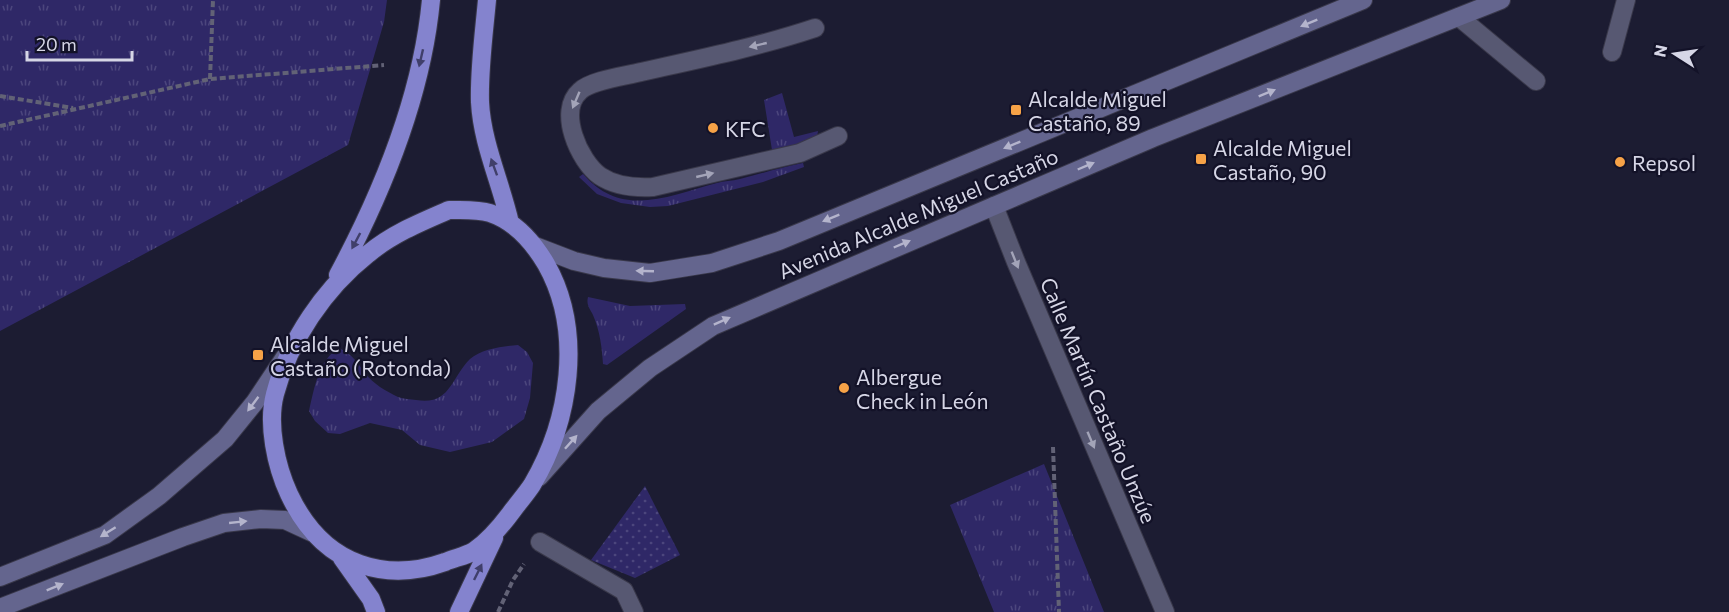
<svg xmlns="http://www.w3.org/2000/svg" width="1729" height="612" font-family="Commissioner,sans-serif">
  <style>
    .grass { fill: url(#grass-tufts) }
    .park { fill: url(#park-dots) }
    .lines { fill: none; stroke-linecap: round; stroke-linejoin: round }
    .lane-casing { stroke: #39384a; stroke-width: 20 }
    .street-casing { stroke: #39384a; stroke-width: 20 }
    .secondary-casing { stroke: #39384a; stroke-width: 20 }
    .highway-casing { stroke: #39384a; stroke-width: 20 }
    .path { stroke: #626276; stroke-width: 4; stroke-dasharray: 6 3; stroke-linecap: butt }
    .lane { stroke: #575872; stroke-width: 18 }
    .street { stroke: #575872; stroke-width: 18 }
    .secondary { stroke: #64658e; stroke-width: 18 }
    .highway { stroke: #8483ce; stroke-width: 18 }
    .oneway { fill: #b4b4cc }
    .oneway2 { fill: #a3a4b8 }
    .oneway3 { fill: #403f6a }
    .poi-dot { fill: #f6a247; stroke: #131228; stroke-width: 2 }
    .labels { text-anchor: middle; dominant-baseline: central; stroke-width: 4.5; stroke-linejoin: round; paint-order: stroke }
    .poi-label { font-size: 21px; fill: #d6d6e6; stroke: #131228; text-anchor: start }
    .street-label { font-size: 21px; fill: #d6d6e6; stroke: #131228 }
  </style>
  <defs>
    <pattern id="grass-tufts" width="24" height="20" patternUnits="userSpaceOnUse" patternTransform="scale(1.5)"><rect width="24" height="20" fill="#2f2867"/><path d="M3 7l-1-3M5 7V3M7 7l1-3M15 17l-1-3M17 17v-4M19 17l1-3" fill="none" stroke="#4c467d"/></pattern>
    <pattern id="park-dots" width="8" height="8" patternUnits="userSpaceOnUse" patternTransform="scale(1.5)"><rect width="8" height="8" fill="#2f2867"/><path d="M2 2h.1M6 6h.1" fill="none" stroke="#4c467d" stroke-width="1.8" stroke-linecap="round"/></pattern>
  </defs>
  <rect width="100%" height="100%" fill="#1c1c32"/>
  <path class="grass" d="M 0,0 L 387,0 L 384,22 L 348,145 L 0,331 Z
    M 782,93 L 794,137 L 818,131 L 817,137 L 808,142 L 772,150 L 764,100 Z
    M 803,163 L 804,167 L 763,182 L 668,206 L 650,207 L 621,203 L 597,194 L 579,177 L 583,174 C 622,219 668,196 717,183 C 724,181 732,181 740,179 C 761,174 781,167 803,163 Z
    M 588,297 L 630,306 L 685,304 L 686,309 L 607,365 L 603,364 C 602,348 600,331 593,315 C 590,309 586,305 588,297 Z
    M 518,345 L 527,352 L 533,363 L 530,398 L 524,419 L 492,442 L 450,452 L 420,445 L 402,430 L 370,423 L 340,434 L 328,433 L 315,421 L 309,411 C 314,389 319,359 339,348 C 353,355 356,361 365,373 C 373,384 386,391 398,397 C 404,399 410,399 416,400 C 450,406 451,378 470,359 C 481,349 504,346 518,345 Z
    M 1044,464 L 1104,612 L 994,612 L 950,505 Z"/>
  <path class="park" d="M 645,486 L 680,555 L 635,578 L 591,560 Z"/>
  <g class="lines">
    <defs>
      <path id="lane" d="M 1459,17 L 1536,81
        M 815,28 C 758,47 699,59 641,72 C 626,76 591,80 580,91 C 557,111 579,161 600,176 C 615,186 635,188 653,187 L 800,153 L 838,136
        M 1612,52 L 1626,0"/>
      <path id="street" d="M 994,206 L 1016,262 L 1165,612
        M 540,542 L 624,591 L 634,612"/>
      <path id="secondary" d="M 535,246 L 574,261 L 604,268 L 650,273 L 712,263 L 779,241 L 1363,0
        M 539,477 L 598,411 L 650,368 L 713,326 L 1153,138 L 1501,0
        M 0,577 L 105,535 L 159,496 L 225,439 L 255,402 L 285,357
        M 0,608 L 183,537 L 224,523 L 261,519 L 285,520 L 311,532"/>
      <path id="highway" d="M 487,0 C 484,33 479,69 480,102 C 482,143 501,183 510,223
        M 449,210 C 462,210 478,209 490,213 C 514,221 533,242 546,264 C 584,331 570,421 532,485 C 526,494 519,502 513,510 C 502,525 490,540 474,551 C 466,556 454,558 445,562 C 417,572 388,574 360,564 C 326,552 304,526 289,494 C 276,466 267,424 275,394 C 289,340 325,288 368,254 C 392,234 421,222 449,210 Z
        M 338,275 C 383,191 422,96 431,0
        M 342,558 L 371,599 L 376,612
        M 459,612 L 494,538"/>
    </defs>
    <use href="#lane" class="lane-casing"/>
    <use href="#street" class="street-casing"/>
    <use href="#secondary" class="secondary-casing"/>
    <use href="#highway" class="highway-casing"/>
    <path class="path" d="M 210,79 L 213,0
      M 0,96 L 73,108
      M 0,126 L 210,79 L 384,65
      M 1053,447 L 1059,612
      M 498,612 L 513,580 L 524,564"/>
    <use href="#lane" class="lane"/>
    <use href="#street" class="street"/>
    <use href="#secondary" class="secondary"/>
    <use href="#highway" class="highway"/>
  </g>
  <defs><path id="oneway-solid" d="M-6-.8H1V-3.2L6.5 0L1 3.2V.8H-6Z" transform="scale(1.5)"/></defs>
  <g class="oneway">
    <use href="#oneway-solid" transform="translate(1309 23) rotate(158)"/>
    <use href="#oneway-solid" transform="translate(1267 93) rotate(-22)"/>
    <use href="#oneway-solid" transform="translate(1012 145) rotate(158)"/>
    <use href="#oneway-solid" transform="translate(1086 166) rotate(-23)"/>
    <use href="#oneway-solid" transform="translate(831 218) rotate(158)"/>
    <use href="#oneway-solid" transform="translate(902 244) rotate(-23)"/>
    <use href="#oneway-solid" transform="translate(645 271) rotate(-178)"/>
    <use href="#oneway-solid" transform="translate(722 321) rotate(-24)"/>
    <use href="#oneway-solid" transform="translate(253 404) rotate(127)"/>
    <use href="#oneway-solid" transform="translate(571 442) rotate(-48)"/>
    <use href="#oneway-solid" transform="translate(238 522) rotate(-6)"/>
    <use href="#oneway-solid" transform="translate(108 532) rotate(148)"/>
    <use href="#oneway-solid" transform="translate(55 587) rotate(-22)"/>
  </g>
  <g class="oneway2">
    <use href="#oneway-solid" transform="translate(758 45) rotate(167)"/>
    <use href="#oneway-solid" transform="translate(576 100) rotate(113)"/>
    <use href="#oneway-solid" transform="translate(705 175) rotate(-13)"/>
    <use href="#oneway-solid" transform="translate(1015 260) rotate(68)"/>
    <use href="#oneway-solid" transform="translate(1091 440) rotate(67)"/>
  </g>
  <g class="oneway3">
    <use href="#oneway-solid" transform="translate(421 58) rotate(103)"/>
    <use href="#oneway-solid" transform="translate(494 167) rotate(-110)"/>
    <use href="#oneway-solid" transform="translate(356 241) rotate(118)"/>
    <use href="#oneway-solid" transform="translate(478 572) rotate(-64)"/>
  </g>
  <g class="poi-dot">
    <rect x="1010" y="104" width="12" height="12" rx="3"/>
    <circle cx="713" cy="128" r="6"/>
    <rect x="1195" y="153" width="12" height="12" rx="3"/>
    <circle cx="1620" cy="162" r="6"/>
    <rect x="252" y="349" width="12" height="12" rx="3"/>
    <circle cx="844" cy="388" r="6"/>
  </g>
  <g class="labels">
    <g class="poi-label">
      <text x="1028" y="98">Alcalde Miguel<tspan x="1028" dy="24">Castaño, 89</tspan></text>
      <text x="725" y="128">KFC</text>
      <text x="1213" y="147">Alcalde Miguel<tspan x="1213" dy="24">Castaño, 90</tspan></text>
      <text x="1632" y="162">Repsol</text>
      <text x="270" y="343">Alcalde Miguel<tspan x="270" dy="24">Castaño (Rotonda)</tspan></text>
      <text x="856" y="376">Albergue<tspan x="856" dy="24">Check in León</tspan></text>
    </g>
    <g class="street-label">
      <text transform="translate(918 213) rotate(-23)">Avenida Alcalde Miguel Castaño</text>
      <text transform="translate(1099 400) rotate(67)">Calle Martín Castaño Unzúe</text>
    </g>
  </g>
  <g transform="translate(1675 54) rotate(282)" stroke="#131228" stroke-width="4.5" paint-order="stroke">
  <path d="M0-4.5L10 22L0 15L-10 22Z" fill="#d6d6e6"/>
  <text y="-9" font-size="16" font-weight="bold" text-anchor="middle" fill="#d6d6e6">N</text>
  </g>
  <path d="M27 51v9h105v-9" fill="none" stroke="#d6d6e6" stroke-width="3"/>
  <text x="36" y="51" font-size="18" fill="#d6d6e6" stroke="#131228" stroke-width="4.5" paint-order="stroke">20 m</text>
</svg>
